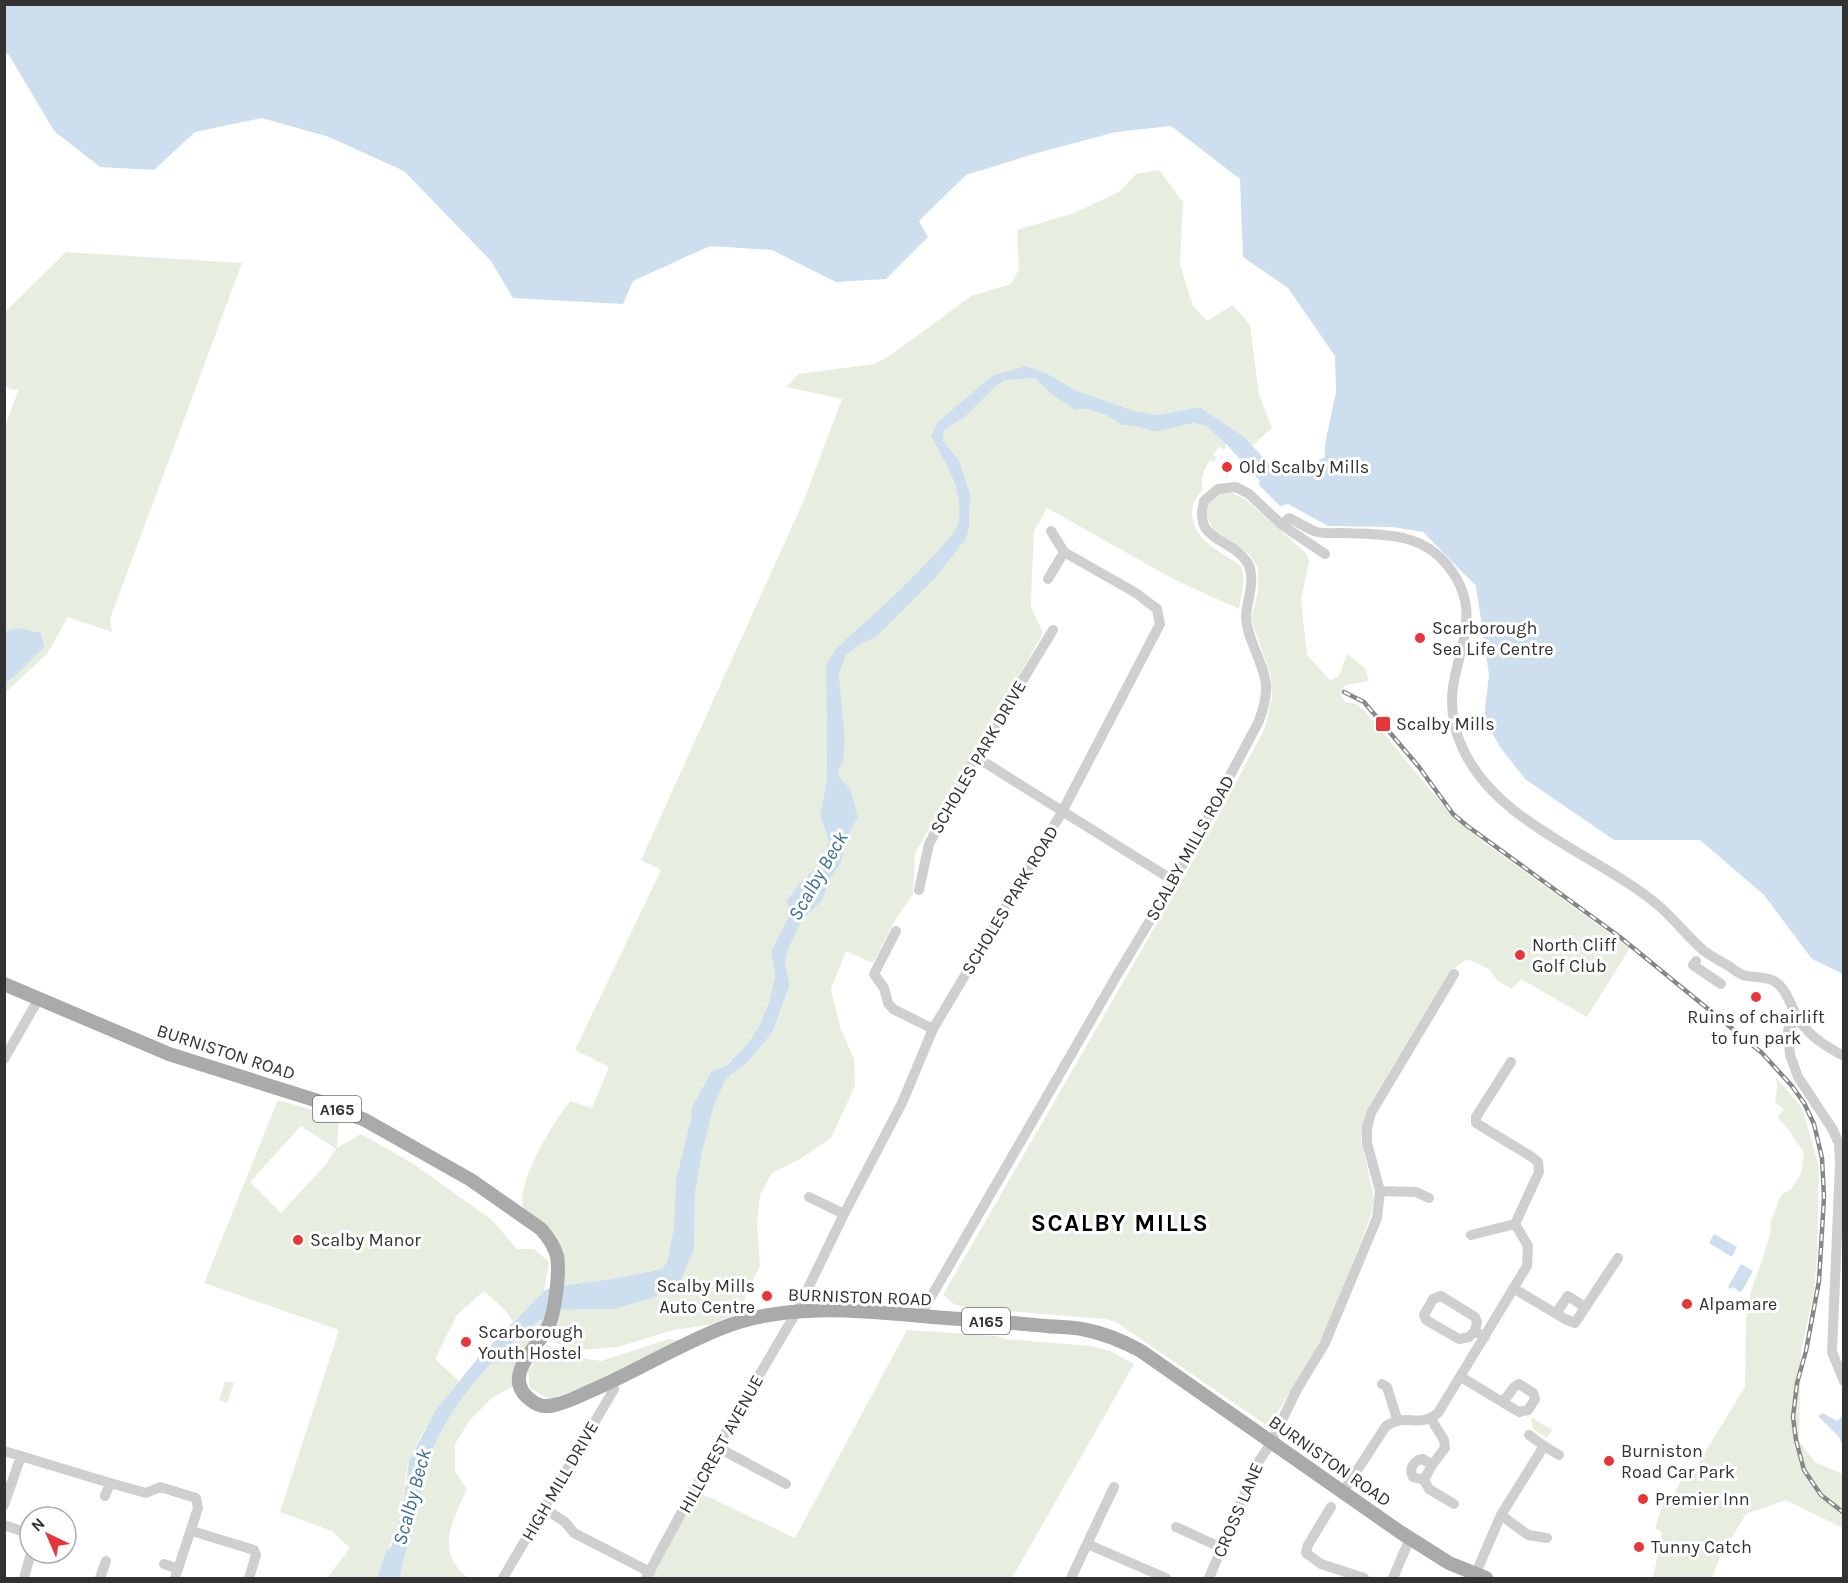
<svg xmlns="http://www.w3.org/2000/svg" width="1848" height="1583" font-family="Karla,sans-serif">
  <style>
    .green { fill: #e7eee0; fill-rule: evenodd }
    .water { fill: #cddfee }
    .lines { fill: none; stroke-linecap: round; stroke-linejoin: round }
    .minor { stroke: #cfcfcf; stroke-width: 10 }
    .major { stroke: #aaa; stroke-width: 14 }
    .rail-casing { stroke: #878787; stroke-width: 4.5 }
    .rail { stroke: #fff; stroke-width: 2; stroke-dasharray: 7; stroke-linecap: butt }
    .poi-dot { fill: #e7353a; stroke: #fff; stroke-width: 2 }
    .labels { text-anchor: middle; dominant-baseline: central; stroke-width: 6; stroke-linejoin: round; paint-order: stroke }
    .shield { fill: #fff; stroke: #707070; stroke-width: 1.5 }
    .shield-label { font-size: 16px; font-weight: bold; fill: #323232 }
    .poi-label { font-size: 18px; fill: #323232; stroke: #fff; text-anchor: start }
    .street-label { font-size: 18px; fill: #323232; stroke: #fff }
    .water-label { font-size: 20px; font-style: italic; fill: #3e7096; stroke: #fff }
    .district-label { font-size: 24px; font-weight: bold; letter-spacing: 1.5px; fill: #000; stroke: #fff }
  </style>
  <rect width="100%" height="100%" fill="#fff"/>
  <path class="green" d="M 1159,170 L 1183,202 L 1180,264 L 1193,306 L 1207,321 L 1233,305 L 1250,325 L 1259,395 L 1272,428 L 1252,446 L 1243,436 L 1200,407 L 1158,415 L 1135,411 L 1077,391 L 1048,374 L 992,376 L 931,437 C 945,465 963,488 960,521 C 958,539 892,596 876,612 C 859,629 843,647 826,665 L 827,777 L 820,816 L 829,840 L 823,861 L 799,884 L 791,911 L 771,952 L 775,976 L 769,1002 L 759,1026 L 749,1042 L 726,1065 L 711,1072 L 691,1109 L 692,1114 L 676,1179 L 674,1227 L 667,1262 L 662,1269 L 612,1279 L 558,1286 L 563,1265 C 556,1255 525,1217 523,1209 C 516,1182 553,1123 570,1101 L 592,1108 L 609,1067 L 575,1050 L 661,870 L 641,860 L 804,500 L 842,399 L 787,387 L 798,374 L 874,364 L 891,355 L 971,296 L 1011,284 L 1019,269 L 1017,230 L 1074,213 L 1119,192 L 1136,174 Z
    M 66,252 L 242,263 L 110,619 L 112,632 L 68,617 L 47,654 L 5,693 L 5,683 L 14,677 L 18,628 L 5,631 L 4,429 L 19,389 L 12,390 L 5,386 L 5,312 Z
    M 1035,378 L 1051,394 L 1075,410 L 1087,409 L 1106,415 L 1122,425 L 1140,427 L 1155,432 L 1194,423 L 1206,426 L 1226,444 L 1225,450 L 1219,447 L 1213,454 L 1216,457 L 1215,462 L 1210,460 C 1205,469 1199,479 1203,490 C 1196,497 1192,504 1192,514 C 1194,541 1219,551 1239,564 C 1248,575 1241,596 1239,609 L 1175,580 L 1047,508 L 1034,531 L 1032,576 L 1031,607 L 1043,633 L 1001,709 L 915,853 L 913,894 L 896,919 L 873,963 L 846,951 L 831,989 L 841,1030 L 854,1059 L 855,1086 L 831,1138 L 800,1159 L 772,1173 L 760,1195 L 757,1224 L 760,1265 L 738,1314 L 709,1325 L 673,1330 L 618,1347 L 581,1350 L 554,1342 L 551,1335 L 555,1310 L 614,1309 L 680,1282 L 694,1250 L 695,1193 L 702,1153 L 713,1109 L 723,1082 L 730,1075 L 747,1063 L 772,1033 L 790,986 L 785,963 L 790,945 L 802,920 L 822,901 L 830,878 L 840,865 L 850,831 L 858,818 L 851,790 L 838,776 L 839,769 L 843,761 L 845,740 L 839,674 L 846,654 L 859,645 L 876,637 L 903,609 L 969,529 L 969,511 L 971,496 L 959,460 L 943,441 L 944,430 L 965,417 L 996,386 L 1006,380 Z
    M 1228,491 L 1246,500 L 1307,554 L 1309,561 L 1301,600 L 1307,655 L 1330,680 L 1339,676 L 1347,654 L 1365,668 L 1369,681 L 1346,685 L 1340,693 L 1345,702 L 1356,704 L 1365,711 L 1452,816 L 1485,843 L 1630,948 L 1587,1017 L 1521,979 L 1512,989 L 1497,980 L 1489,969 L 1467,959 L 1450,971 L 1370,1104 L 1365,1117 L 1361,1139 L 1374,1198 L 1370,1218 L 1325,1333 L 1269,1427 L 1116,1322 L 1106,1319 L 968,1308 L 954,1304 L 943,1295 L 1213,826 L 1265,728 L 1272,698 L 1271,676 L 1251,619 L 1258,591 L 1258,568 L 1249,554 L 1213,530 L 1207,516 L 1208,506 L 1215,495 Z
    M 1776,1077 L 1802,1108 L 1819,1167 L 1817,1257 L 1814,1292 L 1801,1351 L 1799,1441 L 1815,1462 L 1843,1474 L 1843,1528 L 1786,1500 L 1746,1514 L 1719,1559 L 1712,1578 L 1653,1578 L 1662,1533 L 1655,1528 L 1664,1500 L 1675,1493 L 1683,1476 L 1691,1475 L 1745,1387 L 1746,1320 L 1751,1292 L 1770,1236 L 1771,1221 L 1781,1195 L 1791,1189 L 1801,1174 L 1804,1153 L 1789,1130 L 1778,1118 L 1784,1109 L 1775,1103 L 1777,1087 Z
    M 278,1100 L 339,1118 L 337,1148 L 361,1134 L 412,1163 L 492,1220 L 517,1249 L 534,1249 L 549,1262 L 544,1291 L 513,1322 L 505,1310 L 484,1291 L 457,1315 L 435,1359 L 459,1381 C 440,1405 421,1431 410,1459 C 403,1476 406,1497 401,1514 C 395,1538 384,1556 377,1578 L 327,1578 L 350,1548 L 332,1531 L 280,1512 L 339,1330 L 204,1283 ZM 301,1126 L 336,1149 L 327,1163 L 281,1213 L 250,1182 Z
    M 547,1315 L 515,1385 L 492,1398 L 470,1420 L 455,1444 L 455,1471 L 467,1489 C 453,1521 434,1551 468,1578 L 400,1578 C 403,1556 413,1534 418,1512 C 421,1500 421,1488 424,1476 C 441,1410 494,1354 547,1315 Z
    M 907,1330 L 997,1336 L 1004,1339 L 1091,1346 L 1110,1351 L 1134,1364 L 1012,1578 L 646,1578 L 694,1490 L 795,1538 Z
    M 669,1339 L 678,1341 L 577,1390 L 549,1399 L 530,1388 L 528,1371 L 547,1344 L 561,1355 L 601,1361 Z
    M 225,1381 L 234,1383 L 227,1403 L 219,1400 Z
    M 1531,1417 L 1552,1430 L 1547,1438 L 1533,1429 Z"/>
  <path class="water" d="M 5,4 L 1843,5 L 1843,974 L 1812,959 L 1764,895 L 1700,840 L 1614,840 L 1525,779 L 1500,747 L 1484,718 L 1489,675 L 1476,586 L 1423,532 L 1393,527 L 1328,526 L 1288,504 L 1280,506 L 1259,485 L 1260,481 L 1226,444 L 1206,426 L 1194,423 L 1155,432 L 1140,427 L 1122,425 L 1106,415 L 1087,409 L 1075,410 L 1051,394 L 1035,378 L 1006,380 L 996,386 L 965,417 L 944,430 L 943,441 L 959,460 L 971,496 L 969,511 L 969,529 L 965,540 L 936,577 L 876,637 L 859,645 L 846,655 L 839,674 L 845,740 L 843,762 L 839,769 L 838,775 L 851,790 L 858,818 L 850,831 L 840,865 L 830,878 L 822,901 L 802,920 L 790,945 L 785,963 L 790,985 L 772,1033 L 747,1063 L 730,1075 L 724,1082 L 713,1109 L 702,1153 L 695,1193 L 694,1250 L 680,1282 L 652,1298 L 614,1309 L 555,1310 L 558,1286 L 612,1279 L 662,1269 L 667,1262 L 674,1227 L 676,1179 L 692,1114 L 691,1109 L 711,1072 L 727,1065 L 749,1042 L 759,1026 L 769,1002 L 775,976 L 771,952 L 791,911 L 786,902 L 799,884 L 823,861 L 829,840 L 820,816 L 827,777 L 826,665 L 836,649 C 856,630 957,541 959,521 C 963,487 945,465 931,436 L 938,422 L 992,376 L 1026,366 L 1048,374 L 1077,391 L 1135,411 L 1158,415 L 1200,407 L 1243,436 L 1273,468 L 1289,474 L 1307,467 L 1325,457 L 1325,444 L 1336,392 L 1335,356 L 1288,288 L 1243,257 L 1240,179 L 1171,126 L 1116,132 L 1037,153 L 966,175 L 919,221 L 928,237 L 886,279 L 836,282 L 772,250 L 710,246 L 633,281 L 623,304 L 513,298 L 491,261 L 404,171 L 329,137 L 262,118 L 195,132 L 154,170 L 100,167 L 54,131 L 9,55 L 5,52 Z
    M 18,628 L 41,633 L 44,647 L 14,677 L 5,683 L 5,631 Z
    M 1714,1234 L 1737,1247 L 1732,1257 L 1709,1243 Z
    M 1741,1264 L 1753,1271 L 1742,1291 L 1739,1292 L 1733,1287 L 1731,1289 L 1728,1287 Z
    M 551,1287 L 547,1315 C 494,1354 441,1410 424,1476 C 421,1488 421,1500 418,1512 C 413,1534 403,1556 400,1578 L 377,1578 L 386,1551 L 391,1547 L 402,1512 L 409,1461 L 435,1411 L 478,1358 L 544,1291 Z
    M 1823,1413 L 1837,1421 L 1843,1415 L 1843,1447 L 1839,1437 L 1818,1416 Z"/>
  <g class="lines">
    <path class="minor" d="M 1282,525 L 1289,518 C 1298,522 1308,529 1317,532 C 1325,534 1336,533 1344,533 C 1384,535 1421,532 1448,566 C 1482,609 1460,642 1453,687 C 1450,709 1454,730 1463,749 C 1497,824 1599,855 1659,906 C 1675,920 1688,937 1704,951 C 1711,956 1720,961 1727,965 C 1732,968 1738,973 1743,975 C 1753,978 1764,976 1774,981 C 1788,989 1792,1011 1801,1023 C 1812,1038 1827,1047 1844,1056
      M 1048,579 L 1064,552
      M 976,757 L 1174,881
      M 919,890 L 929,844 L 976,757 L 1053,630
      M 896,931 L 874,974 L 884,988 L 888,1003 L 893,1009 L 933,1029
      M 1696,961 L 1693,965 L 1721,984
      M 1800,1021 L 1794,1023 L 1788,1030 L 1790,1055 L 1798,1077 L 1833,1130 L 1839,1144 L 1840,1163 L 1832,1352 L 1844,1381
      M 4,1059 L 38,1000
      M 1380,1191 L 1416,1192 L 1429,1198
      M 809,1197 L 844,1214
      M 1471,1235 L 1515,1224
      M 1513,1288 L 1565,1319 L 1575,1323 L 1618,1258
      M 1556,1313 L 1568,1296 L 1585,1307
      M 920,1316 L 1117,975 L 1174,881 L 1259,721 C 1271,688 1267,679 1254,647 C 1250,637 1246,627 1246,616 C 1247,599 1257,578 1247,562 C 1231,537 1193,543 1204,501 L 1218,489 L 1236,487 L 1249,494 L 1282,525 L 1325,554
      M 1475,1331 L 1477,1322 L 1475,1317 L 1441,1296 L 1433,1299 L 1424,1315 L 1426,1320 L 1459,1339 L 1469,1337 L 1475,1331 L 1485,1337
      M 1461,1377 L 1519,1412 L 1528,1410 L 1535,1399 L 1533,1393 L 1519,1384 L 1514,1387 L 1503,1402
      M 1382,1384 L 1387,1387 L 1397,1419
      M 1431,1419 L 1444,1440 L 1445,1448 L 1432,1465 L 1424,1480 L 1413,1477 C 1409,1469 1412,1465 1418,1460 L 1423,1459 L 1432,1465
      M 1529,1435 L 1544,1446
      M 717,1447 L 786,1484
      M 4,1451 L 110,1483 L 105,1496
      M 1424,1480 L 1429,1489 L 1454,1504
      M 110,1483 L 146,1493 L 160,1487 L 196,1498 L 198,1508 L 175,1578
      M 1343,1492 L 1386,1426 C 1408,1412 1419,1429 1438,1413 L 1527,1266 L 1528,1246 L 1515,1224 L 1539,1172 L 1538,1162 L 1532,1157 L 1476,1123 L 1476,1117 L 1511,1062
      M 4,1505 L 21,1456
      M 1331,1507 L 1308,1545 L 1306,1553 L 1321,1564 L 1364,1578
      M 545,1509 L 565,1522 L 574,1533 L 650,1572
      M 1501,1515 L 1528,1535 L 1547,1538
      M 4,1525 L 30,1534
      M 1176,1527 L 1222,1548
      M 192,1531 L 254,1550 L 256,1555 L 249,1578
      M 1087,1544 L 1114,1487
      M 164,1564 L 178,1569
      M 1475,1575 L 1501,1515 L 1544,1446 L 1559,1455
      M 24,1578 L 31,1553
      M 100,1578 L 106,1561
      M 503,1578 L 614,1389 L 611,1382
      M 646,1578 L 717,1447 L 797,1311 L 844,1214 L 902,1103 L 933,1029 L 1062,812 L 1160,624 L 1157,609 L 1136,593 L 1064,552 L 1051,531
      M 1071,1578 L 1087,1544 L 1166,1578
      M 1209,1578 L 1257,1464 L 1271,1443 L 1296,1391 L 1325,1343 L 1377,1218 L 1380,1191 L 1367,1143 L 1367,1128 L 1371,1113 L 1454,974
      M 1393,1578 L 1410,1538"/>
    <path class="major" d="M 4,984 L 169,1054 L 318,1101 L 365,1120 L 471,1180 L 541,1229 C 548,1237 554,1245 557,1256 C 560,1272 555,1313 548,1327 C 537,1348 499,1378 532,1401 C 539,1407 549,1407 558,1404 C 571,1401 583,1394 595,1389 C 638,1370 679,1345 722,1328 C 796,1298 883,1314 960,1319 C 989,1321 1017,1323 1046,1326 C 1058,1327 1071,1327 1082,1329 C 1103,1333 1123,1341 1141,1351 L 1400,1532 L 1449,1563 L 1486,1578"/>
    <defs>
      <path id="rail" d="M 1344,692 L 1364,702 L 1419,767 L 1453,814 L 1466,825 L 1620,937 L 1762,1053 L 1792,1086 L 1804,1103 L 1814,1124 L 1822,1158 L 1824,1197 L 1819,1281 L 1806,1351 L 1797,1383 L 1793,1417 L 1796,1440 L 1804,1470 L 1821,1495 L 1844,1513"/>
    </defs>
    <use href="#rail" class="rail-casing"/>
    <use href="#rail" class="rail"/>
  </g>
  <g class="poi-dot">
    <circle cx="1227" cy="467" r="6"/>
    <circle cx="1420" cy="638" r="6"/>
    <rect x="1375" y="716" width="16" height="16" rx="3"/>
    <circle cx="1520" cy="955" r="6"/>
    <circle cx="1756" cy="997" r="6"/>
    <circle cx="298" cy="1240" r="6"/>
    <circle cx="767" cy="1296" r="6"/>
    <circle cx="1687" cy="1304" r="6"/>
    <circle cx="466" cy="1342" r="6"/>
    <circle cx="1609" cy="1461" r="6"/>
    <circle cx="1643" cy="1499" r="6"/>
    <circle cx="1639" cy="1547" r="6"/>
  </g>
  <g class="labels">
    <g class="shield">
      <rect x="313" y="1096" width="48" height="26" rx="4.5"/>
      <rect x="962" y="1308" width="48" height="26" rx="4.5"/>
    </g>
    <g class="shield-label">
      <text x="337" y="1109">A165</text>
      <text x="986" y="1321">A165</text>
    </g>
    <g class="poi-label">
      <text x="1239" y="467">Old Scalby Mills</text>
      <text x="1432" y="628">Scarborough<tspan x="1432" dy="21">Sea Life Centre</tspan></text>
      <text x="1396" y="724">Scalby Mills</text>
      <text x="1532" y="945">North Cliff<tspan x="1532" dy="21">Golf Club</tspan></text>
      <text x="1756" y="1017" text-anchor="middle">Ruins of chairlift<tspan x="1756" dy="21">to fun park</tspan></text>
      <text x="310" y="1240">Scalby Manor</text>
      <text x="755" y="1286" text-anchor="end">Scalby Mills<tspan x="755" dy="21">Auto Centre</tspan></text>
      <text x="1699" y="1304">Alpamare</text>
      <text x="478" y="1332">Scarborough<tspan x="478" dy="21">Youth Hostel</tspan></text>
      <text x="1621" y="1451">Burniston<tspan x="1621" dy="21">Road Car Park</tspan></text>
      <text x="1655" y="1499">Premier Inn</text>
      <text x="1651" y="1547">Tunny Catch</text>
    </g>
    <g class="street-label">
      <text transform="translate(978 757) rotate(-60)">SCHOLES PARK DRIVE</text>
      <text transform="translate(1190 848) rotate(-61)">SCALBY MILLS ROAD</text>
      <text transform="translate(1010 900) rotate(-59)">SCHOLES PARK ROAD</text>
      <text transform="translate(226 1052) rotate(18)">BURNISTON ROAD</text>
      <text transform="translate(860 1297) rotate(2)">BURNISTON ROAD</text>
      <text transform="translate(721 1444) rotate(-61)">HILLCREST AVENUE</text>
      <text transform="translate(1330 1461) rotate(35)">BURNISTON ROAD</text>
      <text transform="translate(560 1481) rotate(-60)">HIGH MILL DRIVE</text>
      <text transform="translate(1238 1510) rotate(-67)">CROSS LANE</text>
    </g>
    <g class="water-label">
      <text transform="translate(818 876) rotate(-60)">Scalby Beck</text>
      <text transform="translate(412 1497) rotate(-75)">Scalby Beck</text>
    </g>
    <g class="district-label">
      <text x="1120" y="1223">SCALBY MILLS</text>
    </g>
  </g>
  <rect width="1848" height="1583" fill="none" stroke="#323232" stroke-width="12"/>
  <g transform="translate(48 1535) rotate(316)"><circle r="28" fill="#ffffff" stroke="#adadad" stroke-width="1.5"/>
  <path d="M0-4.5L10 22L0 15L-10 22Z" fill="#e7353a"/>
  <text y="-9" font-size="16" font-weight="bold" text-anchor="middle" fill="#323232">N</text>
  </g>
</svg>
